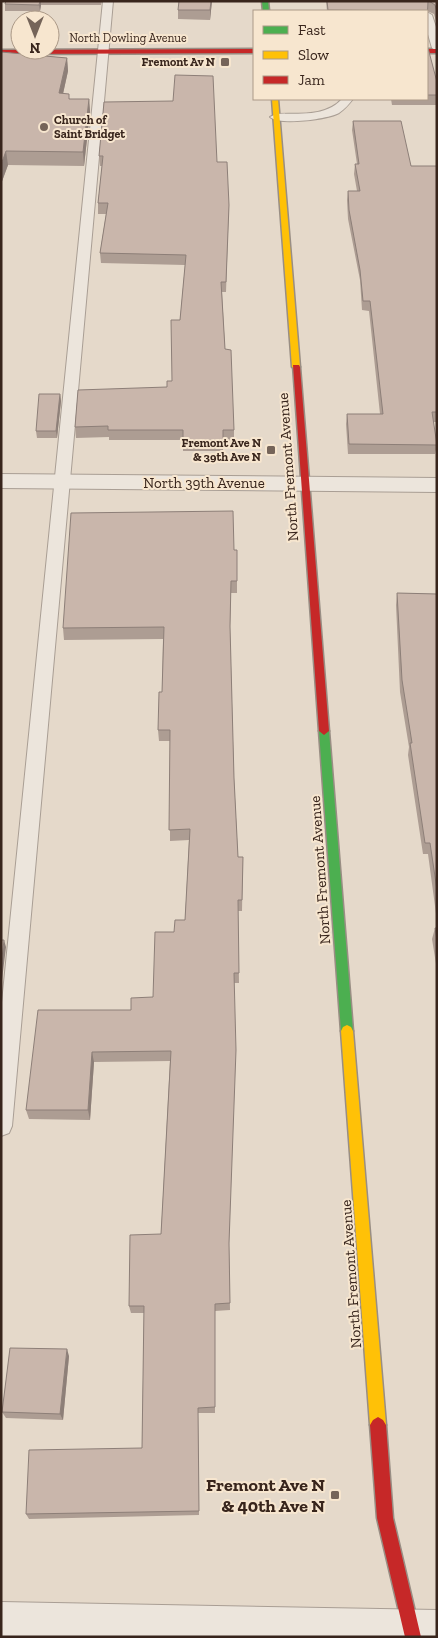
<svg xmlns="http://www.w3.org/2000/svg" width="438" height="1638" font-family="'Zilla Slab',serif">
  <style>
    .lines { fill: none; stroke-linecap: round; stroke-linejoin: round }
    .lane-casing { stroke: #a99e94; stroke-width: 2 }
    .street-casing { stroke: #a99e94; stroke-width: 2 }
    .fast-casing { stroke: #998e84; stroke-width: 3 }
    .slow-casing { stroke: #998e84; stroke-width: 3 }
    .jam-casing { stroke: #998e84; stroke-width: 3 }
    .lane { fill: #ece5dc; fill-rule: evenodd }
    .street { fill: #ece5dc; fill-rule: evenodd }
    .fast { fill: #4caf50; fill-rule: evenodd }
    .slow { fill: #ffc107; fill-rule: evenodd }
    .jam { fill: #c62828; fill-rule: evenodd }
    .wall { fill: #ad9d93 }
    .shaded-wall { fill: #8d7f78 }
    .building { fill: #c9b6ab; stroke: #8d7f78 }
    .poi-dot { fill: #756459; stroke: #f7e6cf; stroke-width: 2 }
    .labels { text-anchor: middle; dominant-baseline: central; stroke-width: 4; stroke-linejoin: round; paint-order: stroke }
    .far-street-label { font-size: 12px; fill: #38251c; stroke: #f7e6cf }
    .far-poi-label { font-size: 12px; font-weight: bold; fill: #38251c; stroke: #f7e6cf; text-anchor: end }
    .street-label { font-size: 15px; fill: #38251c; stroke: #f7e6cf }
    .near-poi-label { font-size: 18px; font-weight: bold; fill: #38251c; stroke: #f7e6cf; text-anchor: end }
  </style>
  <rect width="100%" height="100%" fill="#e5d9ca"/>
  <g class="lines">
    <defs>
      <path id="lane" d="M 103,1 L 113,1 L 12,1126 L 9,1133 L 1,1136 L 1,1012 Z
        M 427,12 L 432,15 L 437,30 L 437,51 L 432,48 L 427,31 Z
        M 342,99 L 353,99 C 349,104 345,109 339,113 C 328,119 280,126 270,117 L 276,114 C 299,113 326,117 342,99 Z"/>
      <path id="street" d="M 1,474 L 437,478 L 437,492 L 1,488 Z
        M 1,1602 L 437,1610 L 437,1637 L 1,1637 Z"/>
      <path id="fast" d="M 262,1 L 268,1 L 269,11 L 263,11 Z
        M 324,727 L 329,731 L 353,1031 L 351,1035 L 347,1037 L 343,1035 L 341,1031 L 319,731 Z"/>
      <path id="slow" d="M 272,99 L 278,99 L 300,367 L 296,369 L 292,367 Z
        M 347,1025 L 351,1027 L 353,1031 L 386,1425 L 383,1430 L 378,1433 L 373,1430 L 370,1425 L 341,1031 L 343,1027 Z"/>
      <path id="jam" d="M 254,49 L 254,53 L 1,54 L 1,50 Z
        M 427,49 L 437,49 L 437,53 L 427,53 Z
        M 293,365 L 299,365 L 300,367 L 329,731 L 324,735 L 319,731 Z
        M 378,1417 L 383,1420 L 386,1425 L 393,1518 L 421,1637 L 405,1637 L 377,1518 L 370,1425 L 373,1420 Z"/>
    </defs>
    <use href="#lane" class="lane-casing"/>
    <use href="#street" class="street-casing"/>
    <use href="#fast" class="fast-casing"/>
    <use href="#slow" class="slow-casing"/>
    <use href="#jam" class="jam-casing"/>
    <use href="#lane" class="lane"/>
    <use href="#street" class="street"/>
    <use href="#fast" class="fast"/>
    <use href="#slow" class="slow"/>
    <use href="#jam" class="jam"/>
  </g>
  <path class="wall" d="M 6,1 L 102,1 L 101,5 L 41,5 L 40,11 L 5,11 L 5,4 Z
    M 212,1 L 210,20 L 178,19 L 178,10 Z
    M 326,1 L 437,1 L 437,25 L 434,14 L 427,11 L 327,11 Z
    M 427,47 L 437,82 L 437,105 L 392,105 L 391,99 L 427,99 Z
    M 1,52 L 67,58 L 68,71 L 63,94 L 70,99 L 89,99 L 90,112 L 84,166 L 8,165 L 1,184 Z
    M 353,121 L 411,166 L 437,166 L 437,422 L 433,422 L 437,445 L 435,454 L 348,454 L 346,424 L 347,414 L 380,414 L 369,311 L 362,310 L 360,280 L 348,219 L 347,200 L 348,191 L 357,191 L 354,174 L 355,164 L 357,164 L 352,130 Z
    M 99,156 L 217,162 L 229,205 L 226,292 L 222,292 L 225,349 L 234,430 L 234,441 L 223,441 L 223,451 L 183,451 L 183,440 L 109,440 L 109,437 L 76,438 L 75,427 L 167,387 L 172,381 L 180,320 L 185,265 L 101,263 L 100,253 L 106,214 L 98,214 L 98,203 L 102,166 L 100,166 Z
    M 60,394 L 61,401 L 57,438 L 37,438 L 36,431 Z
    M 234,550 L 237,550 L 237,593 L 231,593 L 230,628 L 234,778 L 238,857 L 243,857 L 242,911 L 238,911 L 239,983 L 234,983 L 229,1246 L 230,1310 L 215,1311 L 215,1413 L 198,1413 L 199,1515 L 29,1519 L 26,1514 L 142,1448 L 144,1313 L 131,1313 L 129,1306 L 161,1234 L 170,1061 L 94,1062 L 90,1120 L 29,1119 L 26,1110 L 131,1010 L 153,997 L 174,932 L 185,920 L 189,840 L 170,841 L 170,741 L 159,741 L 158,730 L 162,692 L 163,639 L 64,640 L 63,628 Z
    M 397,593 L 437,594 L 437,921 L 428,854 L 423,854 L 408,755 L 409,747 L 400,692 L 396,605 Z
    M 435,928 L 437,928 L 437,970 L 432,939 Z
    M 69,1356 L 63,1420 L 6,1418 L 2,1412 Z"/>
  <path class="shaded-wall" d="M 40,1 L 41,1 L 41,5 L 40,11 L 39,5 Z
    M 211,1 L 212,1 L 210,20 L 210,10 Z
    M 67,58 L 68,71 L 60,107 L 59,93 Z
    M 89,99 L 90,112 L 84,166 L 83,152 Z
    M 6,151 L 8,165 L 1,184 L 1,165 Z
    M 60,394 L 61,401 L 57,438 L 56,431 Z
    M 4,940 L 6,947 L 1,988 L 1,967 Z
    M 92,1052 L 94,1062 L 90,1120 L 88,1110 Z
    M 67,1349 L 69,1356 L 63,1420 L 60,1414 Z"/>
  <path class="building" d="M 6,1 L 40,1 L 39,5 L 5,4 Z
    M 179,1 L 211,1 L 210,10 L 178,10 Z
    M 327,1 L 428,1 L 427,24 L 427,11 L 328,10 Z
    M 429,1 L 437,1 L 437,12 L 435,5 Z
    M 427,47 L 428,48 L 437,82 L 437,95 L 427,95 Z
    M 1,52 L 67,58 L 59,93 L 69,94 L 69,99 L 89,99 L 83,152 L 6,151 L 1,165 Z
    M 175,75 L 213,76 L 217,162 L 227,162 L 229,205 L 226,282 L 221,282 L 225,349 L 231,350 L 234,430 L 223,430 L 223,440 L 183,441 L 183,430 L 108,430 L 108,426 L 75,427 L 78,390 L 167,387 L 167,381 L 172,381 L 171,320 L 180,320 L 186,255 L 100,253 L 108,203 L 98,203 L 103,156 L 99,156 L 104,102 L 173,101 Z
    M 353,121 L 401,121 L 411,166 L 437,166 L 437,412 L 432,412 L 437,445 L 349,444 L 347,414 L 383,414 L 370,301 L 363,301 L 360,270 L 349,210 L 348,191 L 360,191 L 355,164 L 359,164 Z
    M 39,394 L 60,394 L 56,431 L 36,431 Z
    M 233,511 L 234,550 L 237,550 L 237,581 L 231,581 L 230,626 L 234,778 L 238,857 L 243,857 L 242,900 L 238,900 L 239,973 L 234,973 L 236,1050 L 229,1243 L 230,1303 L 215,1304 L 215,1407 L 198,1408 L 199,1511 L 26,1514 L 29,1450 L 142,1448 L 144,1306 L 129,1306 L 130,1235 L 161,1234 L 171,1051 L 92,1052 L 88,1110 L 26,1110 L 38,1010 L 131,1010 L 131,998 L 153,997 L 155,932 L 174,932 L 175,920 L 185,920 L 190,829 L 169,830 L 170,730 L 158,730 L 159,692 L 162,692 L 164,627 L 63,628 L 71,513 Z
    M 397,593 L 437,594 L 437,890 L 430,843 L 425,843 L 410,743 L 412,743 L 402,680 Z
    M 435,928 L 437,928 L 437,940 Z
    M 1,940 L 4,940 L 1,967 Z
    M 10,1348 L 67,1349 L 60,1414 L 2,1412 Z"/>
  <g class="poi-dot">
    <rect x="220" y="57" width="10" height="10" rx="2.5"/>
    <circle cx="44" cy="127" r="5"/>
    <rect x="266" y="445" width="10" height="10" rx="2.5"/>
    <rect x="330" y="1490" width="10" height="10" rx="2.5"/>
  </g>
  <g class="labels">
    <g class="far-street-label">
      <text x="128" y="38">North Dowling Avenue</text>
    </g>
    <g class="far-poi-label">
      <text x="215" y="62">Fremont Av N</text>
      <text x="54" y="120" text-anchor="start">Church of<tspan x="54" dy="14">Saint Bridget</tspan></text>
      <text x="261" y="443">Fremont Ave N<tspan x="261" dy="14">&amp; 39th Ave N</tspan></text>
    </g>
    <g class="street-label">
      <text transform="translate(288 467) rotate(-94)">North Fremont Avenue</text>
      <text x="204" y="483">North 39th Avenue</text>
      <text transform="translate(320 870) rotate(-94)">North Fremont Avenue</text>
      <text transform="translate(351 1274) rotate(-94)">North Fremont Avenue</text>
    </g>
    <g class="near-poi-label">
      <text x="325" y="1485">Fremont Ave N<tspan x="325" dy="21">&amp; 40th Ave N</tspan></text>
    </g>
  </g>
  <rect width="438" height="1638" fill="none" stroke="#38251c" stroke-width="5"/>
  <rect x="253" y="10" width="175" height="90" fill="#f7e6cf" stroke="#ab9987"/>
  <rect x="263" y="26" width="25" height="8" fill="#4caf50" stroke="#ab9987"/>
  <text x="298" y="35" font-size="15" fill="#38251c">Fast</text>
  <rect x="263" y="51" width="25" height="8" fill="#ffc107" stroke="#ab9987"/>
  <text x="298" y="60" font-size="15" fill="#38251c">Slow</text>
  <rect x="263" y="76" width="25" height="8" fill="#c62828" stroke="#ab9987"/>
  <text x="298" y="85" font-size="15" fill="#38251c">Jam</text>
  <g transform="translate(35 35) rotate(180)"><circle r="24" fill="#f7e6cf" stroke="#ab9987"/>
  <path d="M0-4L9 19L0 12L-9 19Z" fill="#756459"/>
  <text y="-8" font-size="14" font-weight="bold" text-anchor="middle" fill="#38251c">N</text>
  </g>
</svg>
